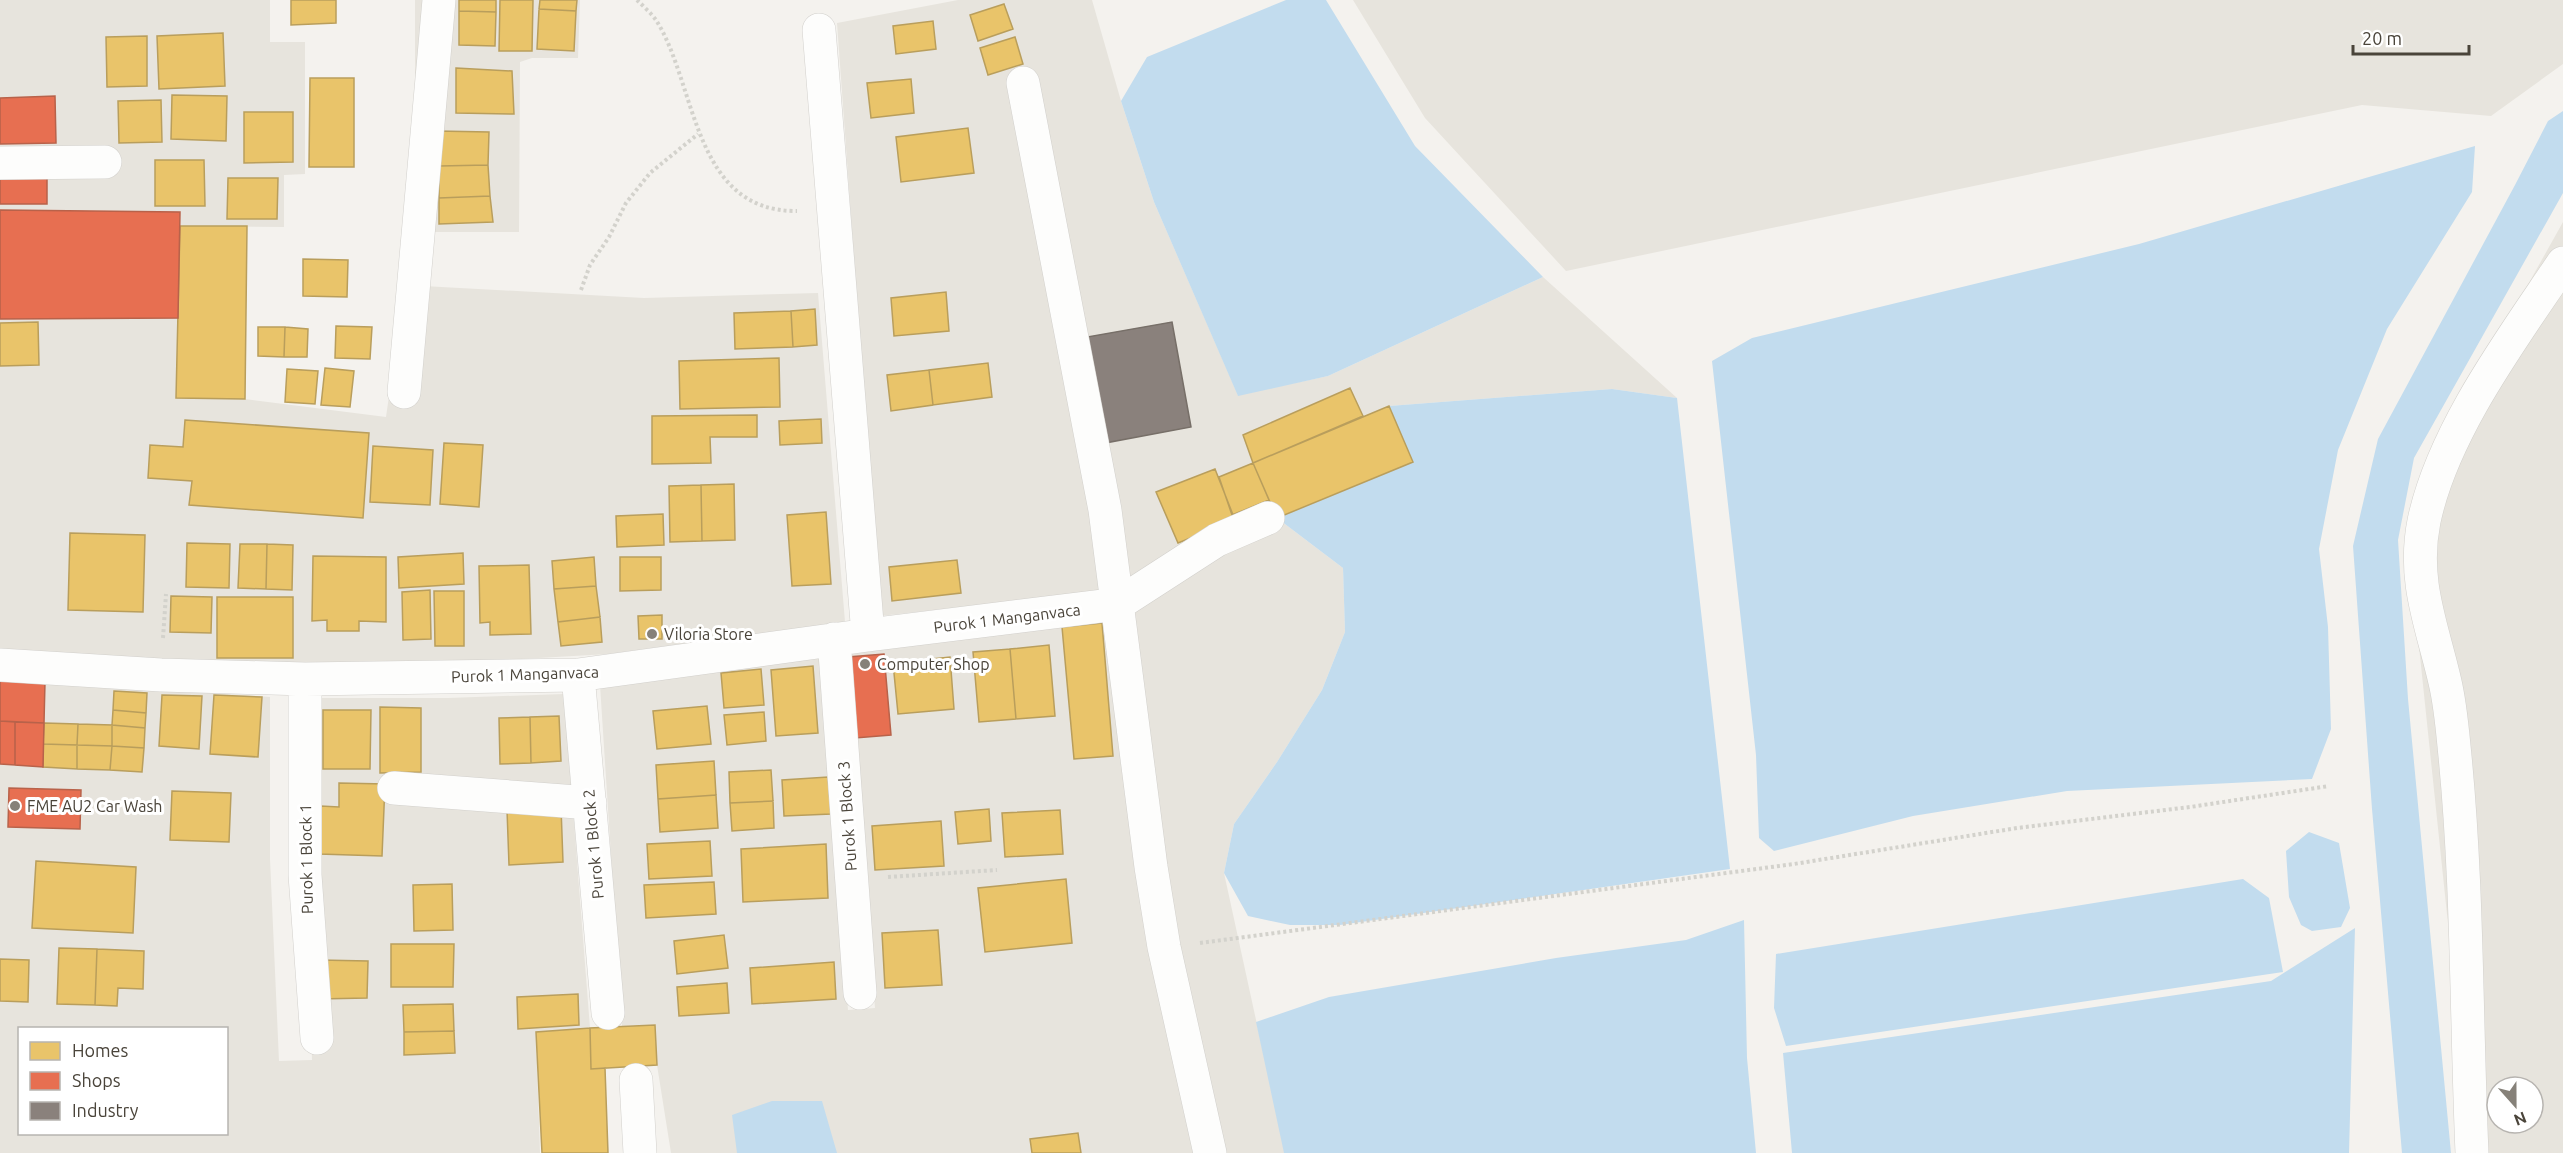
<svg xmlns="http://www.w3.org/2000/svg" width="2563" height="1153" font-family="Ubuntu,sans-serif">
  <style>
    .residential { fill: #e7e4dd; fill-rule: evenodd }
    .water { fill: #c2dcee }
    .homes { fill: #e9c46a; stroke: #b99e5c; stroke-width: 1.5 }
    .shops { fill: #e76f51; stroke: #b8624a; stroke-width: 1.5 }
    .industry { fill: #8a817c; stroke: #776f68; stroke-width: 1.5 }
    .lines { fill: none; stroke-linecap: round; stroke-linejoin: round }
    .minor-casing { stroke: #d2d0cc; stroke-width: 34 }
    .path { stroke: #d3d2cc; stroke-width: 4; stroke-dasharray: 3 3; stroke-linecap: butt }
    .minor { stroke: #fdfdfc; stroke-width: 33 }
    .poi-dot { fill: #868179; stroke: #fff; stroke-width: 2 }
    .labels { text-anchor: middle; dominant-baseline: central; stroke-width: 6; stroke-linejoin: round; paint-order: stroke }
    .street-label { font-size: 16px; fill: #4a443a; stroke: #fff }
    .poi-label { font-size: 16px; fill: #4a443a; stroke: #fff; text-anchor: start }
  </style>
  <rect width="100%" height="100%" fill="#f4f2ee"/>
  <path class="residential" d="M 0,0 L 270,0 L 270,42 L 305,42 L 305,174 L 284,175 L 284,227 L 180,226 L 0,210 Z
    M 415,0 L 580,0 L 578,58 L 532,58 L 520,62 L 519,232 L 415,232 Z
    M 958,0 L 1092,0 L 1121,101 L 1154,202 L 1238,395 L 1328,376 L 1543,277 L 1677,398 L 1612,389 L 1389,406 L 1413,462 L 1277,518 L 1343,568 L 1345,632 L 1322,690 L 1277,762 L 1234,824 L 1224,873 L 1285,1153 L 671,1153 L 657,1065 L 655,1025 L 622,1026 L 600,685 L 822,657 L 848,1010 L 875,1008 L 847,648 L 1052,597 L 880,616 L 837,23 Z
    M 1353,0 L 2563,0 L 2563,64 L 2491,116 L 2362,105 L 1566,271 L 1425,118 Z
    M 2563,222 L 2563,1153 L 2472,1153 L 2409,551 L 2432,456 ZM 2497,1087 L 2533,1087 L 2533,1123 L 2497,1123 Z
    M 405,285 L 644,298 L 818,293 L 845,622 L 608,654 L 470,662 L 296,667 L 0,650 L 0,319 L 178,318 L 176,398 L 245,399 L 386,417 Z
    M 0,678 L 270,697 L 270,859 L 279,1061 L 312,1060 L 302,698 L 448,698 L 564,694 L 590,1028 L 536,1032 L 540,1153 L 0,1153 ZM 20,1028 L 226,1028 L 226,1134 L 20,1134 Z"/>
  <path class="water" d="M 1286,0 L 1326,0 L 1415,146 L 1543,277 L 1328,376 L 1238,396 L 1154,202 L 1121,101 L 1147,57 Z
    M 2563,111 L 2563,193 L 2414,458 L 2398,540 L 2408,699 L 2451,1153 L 2402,1153 L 2372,809 L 2353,546 L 2378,439 L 2515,185 L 2548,121 Z
    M 2475,146 L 2472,192 L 2387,329 L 2338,450 L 2319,549 L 2328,627 L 2331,729 L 2312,779 L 2067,791 L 1913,816 L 1774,851 L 1759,838 L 1756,755 L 1712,361 L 1752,338 L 2139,244 Z
    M 1612,389 L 1677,398 L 1730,869 L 1340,925 L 1290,925 L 1248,916 L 1224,873 L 1234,824 L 1277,762 L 1322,690 L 1345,632 L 1343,568 L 1277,518 L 1412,462 L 1389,406 Z
    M 2309,832 L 2339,843 L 2350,908 L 2341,927 L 2312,931 L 2301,925 L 2289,897 L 2286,851 Z
    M 2243,879 L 2269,898 L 2283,972 L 1786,1046 L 1774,1008 L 1776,954 Z
    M 1744,920 L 1747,1058 L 1756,1153 L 1284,1153 L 1256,1022 L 1329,997 L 1556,958 L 1686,940 Z
    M 2355,928 L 2349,1153 L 1792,1153 L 1783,1053 L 2271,981 Z
    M 772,1101 L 822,1101 L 837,1153 L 737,1153 L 732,1115 Z"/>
  <path class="homes" d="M 291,0 L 336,0 L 336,23 L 291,25 Z
    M 459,0 L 496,0 L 496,12 L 459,11 Z
    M 500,0 L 533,0 L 532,51 L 499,51 Z
    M 540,0 L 577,0 L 576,11 L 539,9 Z
    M 1004,4 L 1013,29 L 978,41 L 970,15 Z
    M 539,9 L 576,11 L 574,51 L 537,49 Z
    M 459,11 L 496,12 L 495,46 L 459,45 Z
    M 933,21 L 936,49 L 896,54 L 893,26 Z
    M 223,33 L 225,86 L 159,89 L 157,36 Z
    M 147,36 L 147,86 L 107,87 L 106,37 Z
    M 1015,37 L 1023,64 L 988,75 L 980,48 Z
    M 456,68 L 512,71 L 514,114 L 456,113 Z
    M 310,78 L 354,78 L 354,167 L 309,167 Z
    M 911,79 L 914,113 L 871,118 L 867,83 Z
    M 172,95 L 227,96 L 226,141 L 171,139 Z
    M 161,100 L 162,142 L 119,143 L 118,101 Z
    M 244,112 L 293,112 L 293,162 L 244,163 Z
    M 968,128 L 974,173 L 901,182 L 896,137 Z
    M 437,131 L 489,132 L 488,165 L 439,166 Z
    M 155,160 L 204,160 L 205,206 L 155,206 Z
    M 488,165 L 490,196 L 439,198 L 439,166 Z
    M 228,178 L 278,178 L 277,219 L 227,219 Z
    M 490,196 L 493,222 L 439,224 L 439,198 Z
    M 180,226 L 247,226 L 245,399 L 176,398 Z
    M 303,259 L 348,260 L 347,297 L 303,296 Z
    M 946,292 L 949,331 L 894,336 L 891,298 Z
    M 815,309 L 817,345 L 793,347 L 791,311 Z
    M 791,311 L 793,347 L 735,349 L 734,313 Z
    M 38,322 L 39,365 L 0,366 L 0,323 Z
    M 336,326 L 372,327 L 370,359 L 335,358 Z
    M 258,327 L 285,327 L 284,357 L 258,356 Z
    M 285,327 L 308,329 L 307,357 L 284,357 Z
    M 779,358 L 780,407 L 680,409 L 679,361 Z
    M 988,363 L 992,397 L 933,405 L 929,370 Z
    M 325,368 L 354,371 L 350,407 L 321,405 Z
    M 287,369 L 318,371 L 315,404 L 285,402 Z
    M 929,370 L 933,405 L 891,411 L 887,375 Z
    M 1350,388 L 1363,416 L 1253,463 L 1243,435 Z
    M 1389,406 L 1413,462 L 1277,518 L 1253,463 Z
    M 757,415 L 757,437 L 710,437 L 711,463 L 652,464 L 652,416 Z
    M 821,419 L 822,443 L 780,445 L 779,421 Z
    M 185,420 L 369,433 L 363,518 L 189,505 L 192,481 L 148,478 L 150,445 L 183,447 Z
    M 444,443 L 483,445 L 479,507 L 440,504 Z
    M 373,446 L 433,450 L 430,505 L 370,502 Z
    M 1253,463 L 1269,500 L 1232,515 L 1219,477 Z
    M 1215,469 L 1235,520 L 1178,543 L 1156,492 Z
    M 734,484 L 735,540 L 702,541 L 701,485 Z
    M 701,485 L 702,541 L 670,542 L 669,486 Z
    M 826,512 L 831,584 L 792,586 L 787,515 Z
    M 663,514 L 664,545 L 617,547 L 616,516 Z
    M 70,533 L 145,535 L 143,612 L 68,610 Z
    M 187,543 L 230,544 L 229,588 L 186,587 Z
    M 240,544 L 267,544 L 266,589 L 238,588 Z
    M 267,544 L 293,545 L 292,590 L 266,589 Z
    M 463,553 L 464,584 L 399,588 L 398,557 Z
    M 313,556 L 386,557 L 386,622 L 359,621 L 359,631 L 327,631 L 327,620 L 312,621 Z
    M 594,557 L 596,586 L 554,589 L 552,561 Z
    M 620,557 L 661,557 L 661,590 L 620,591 Z
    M 957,560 L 961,593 L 892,601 L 889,567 Z
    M 529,565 L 531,634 L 490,635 L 490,622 L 480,623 L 479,566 Z
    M 596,586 L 600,617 L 558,622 L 554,589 Z
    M 430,590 L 431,639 L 403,640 L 402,592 Z
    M 434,591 L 464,591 L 464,646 L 435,646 Z
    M 171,596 L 212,597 L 211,633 L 170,632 Z
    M 217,597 L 293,597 L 293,658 L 217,658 Z
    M 662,615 L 662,639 L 639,639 L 638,616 Z
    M 600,617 L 602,642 L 561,646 L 558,622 Z
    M 1102,623 L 1113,756 L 1074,759 L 1062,627 Z
    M 1049,645 L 1055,716 L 1016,719 L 1010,649 Z
    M 1010,649 L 1016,719 L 979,722 L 973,652 Z
    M 950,657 L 954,709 L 898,714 L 893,663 Z
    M 813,666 L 818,733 L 776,736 L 771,670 Z
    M 761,669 L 764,705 L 724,708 L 721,673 Z
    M 114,691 L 147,693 L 146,713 L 113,710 Z
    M 162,695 L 202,696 L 199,749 L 159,746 Z
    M 214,695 L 262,697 L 258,757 L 210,754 Z
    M 707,706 L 711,744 L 657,749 L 653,711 Z
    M 380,707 L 421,708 L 421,772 L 380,773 Z
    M 113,710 L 146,713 L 145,728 L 112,725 Z
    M 323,710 L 371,710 L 370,769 L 323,769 Z
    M 764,712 L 766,741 L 727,745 L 724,715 Z
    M 559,716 L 561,761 L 531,763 L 530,717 Z
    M 530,717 L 531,763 L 500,764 L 499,718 Z
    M 44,723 L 78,724 L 77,745 L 43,744 Z
    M 78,724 L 112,725 L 112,746 L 77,745 Z
    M 112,725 L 145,728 L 144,748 L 112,746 Z
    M 43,744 L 77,745 L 77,769 L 43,767 Z
    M 77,745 L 112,746 L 110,770 L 77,769 Z
    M 112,746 L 144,748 L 142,772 L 110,770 Z
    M 714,761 L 716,795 L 658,799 L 656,765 Z
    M 771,770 L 773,801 L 730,803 L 729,772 Z
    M 828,777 L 831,814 L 784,816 L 782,780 Z
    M 339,783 L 385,784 L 382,856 L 319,854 L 321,806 L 339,807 Z
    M 172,791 L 231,793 L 229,842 L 170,840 Z
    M 716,795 L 718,828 L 660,832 L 658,799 Z
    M 773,801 L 774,828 L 732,831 L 730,803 Z
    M 561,807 L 563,862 L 509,865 L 507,810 Z
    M 989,809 L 991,841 L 958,844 L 955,812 Z
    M 1060,810 L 1063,854 L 1005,857 L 1002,813 Z
    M 941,821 L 944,866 L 875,870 L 872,826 Z
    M 710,841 L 712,876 L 649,879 L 647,844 Z
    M 826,844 L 828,898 L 743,902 L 741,849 Z
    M 36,861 L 136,867 L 133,933 L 32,928 Z
    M 1066,879 L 1072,943 L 985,952 L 978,888 Z
    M 714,882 L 716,914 L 646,918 L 644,885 Z
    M 452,884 L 453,930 L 414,931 L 413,885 Z
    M 938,930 L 942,985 L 885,988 L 882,933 Z
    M 724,935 L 728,968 L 677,974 L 674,941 Z
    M 391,944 L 454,944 L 453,987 L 391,987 Z
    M 59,948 L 97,949 L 95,1005 L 57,1004 Z
    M 97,949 L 144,951 L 143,989 L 118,988 L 117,1006 L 95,1005 Z
    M 0,959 L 29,960 L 28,1002 L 0,1001 Z
    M 319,960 L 368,961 L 367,998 L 318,999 Z
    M 834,962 L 836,999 L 752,1004 L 750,968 Z
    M 727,983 L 729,1013 L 679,1016 L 677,987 Z
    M 578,994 L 579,1025 L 518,1029 L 517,997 Z
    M 453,1004 L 454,1031 L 404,1032 L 403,1005 Z
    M 655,1025 L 657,1065 L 591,1069 L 590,1028 Z
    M 590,1028 L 591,1069 L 605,1068 L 608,1153 L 542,1153 L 536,1032 Z
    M 454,1031 L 455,1053 L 404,1055 L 404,1032 Z
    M 1078,1133 L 1081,1153 L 1032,1153 L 1030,1139 Z"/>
  <path class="shops" d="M 55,96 L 56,143 L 0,144 L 0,98 Z
    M 47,171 L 47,204 L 0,204 L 0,172 Z
    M 0,210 L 180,212 L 178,318 L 0,319 Z
    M 884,654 L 891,735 L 855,738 L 848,657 Z
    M 0,679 L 45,682 L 44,723 L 0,721 Z
    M 0,721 L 15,722 L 15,765 L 0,764 Z
    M 15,722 L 44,723 L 43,767 L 15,765 Z
    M 9,788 L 81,790 L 80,829 L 8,827 Z"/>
  <path class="industry" d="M 1172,322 L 1191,427 L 1105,443 L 1087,337 Z"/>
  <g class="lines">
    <defs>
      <path id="minor" d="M 819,30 L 868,635
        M 1023,83 L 1105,510 L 1151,867 L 1164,947 L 1210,1153
        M 0,163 L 105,162
        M 404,392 L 439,0
        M 834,639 L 860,993
        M 0,665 L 161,675 L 305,679 L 578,675 L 868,635 L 1118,604 L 1217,540 L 1268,518
        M 578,675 L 608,1013
        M 305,679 L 305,875 L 317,1038
        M 394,788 L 590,803
        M 636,1080 L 640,1153
        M 2472,1153 C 2466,1017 2468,882 2454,746 C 2452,725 2450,703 2445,682 C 2432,625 2412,581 2424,521 C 2443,431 2512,339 2563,263"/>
    </defs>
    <use href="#minor" class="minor-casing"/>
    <path class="path" d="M 637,0 C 643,6 651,13 656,20 C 697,84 692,212 797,211
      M 581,290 L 590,265 L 609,237 L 626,203 L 650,173 L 698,134
      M 163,638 L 166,594
      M 888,877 L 997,870
      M 1200,943 L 1794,864 L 2017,828 L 2190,807 L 2329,786"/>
    <use href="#minor" class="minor"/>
  </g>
  <g class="poi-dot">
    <circle cx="652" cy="634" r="6"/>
    <circle cx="865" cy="664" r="6"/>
    <circle cx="15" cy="806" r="6"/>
  </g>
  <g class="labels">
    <g class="street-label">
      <text transform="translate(1007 618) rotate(-7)">Purok 1 Manganvaca</text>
      <text transform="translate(525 674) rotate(-2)">Purok 1 Manganvaca</text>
      <text transform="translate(847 816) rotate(-94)">Purok 1 Block 3</text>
      <text transform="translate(593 844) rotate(-95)">Purok 1 Block 2</text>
      <text transform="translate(306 859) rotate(-91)">Purok 1 Block 1</text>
    </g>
    <g class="poi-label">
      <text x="664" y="634">Viloria Store</text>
      <text x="877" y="664">Computer Shop</text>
      <text x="27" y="806">FME AU2 Car Wash</text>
    </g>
  </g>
  <rect x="18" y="1027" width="210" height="108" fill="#ffffff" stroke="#b7b4b0" stroke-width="1.5"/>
  <rect x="30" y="1042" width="30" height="18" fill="#e9c46a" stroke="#b7b4b0" stroke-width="1.5"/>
  <text x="72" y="1057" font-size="18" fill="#4a443a">Homes</text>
  <rect x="30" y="1072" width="30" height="18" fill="#e76f51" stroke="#b7b4b0" stroke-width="1.5"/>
  <text x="72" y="1087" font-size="18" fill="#4a443a">Shops</text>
  <rect x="30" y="1102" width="30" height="18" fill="#8a817c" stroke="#b7b4b0" stroke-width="1.5"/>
  <text x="72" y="1117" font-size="18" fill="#4a443a">Industry</text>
  <g transform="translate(2515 1105) rotate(159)"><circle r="28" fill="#ffffff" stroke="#b7b4b0" stroke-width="1.5"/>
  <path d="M0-4.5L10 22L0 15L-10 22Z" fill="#868179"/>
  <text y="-9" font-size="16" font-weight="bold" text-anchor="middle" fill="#4a443a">N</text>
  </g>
  <path d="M2353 45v9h116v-9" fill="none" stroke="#4a443a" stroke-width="3"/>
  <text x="2362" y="45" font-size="18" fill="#4a443a" stroke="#ffffff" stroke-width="4.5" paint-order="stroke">20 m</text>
</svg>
